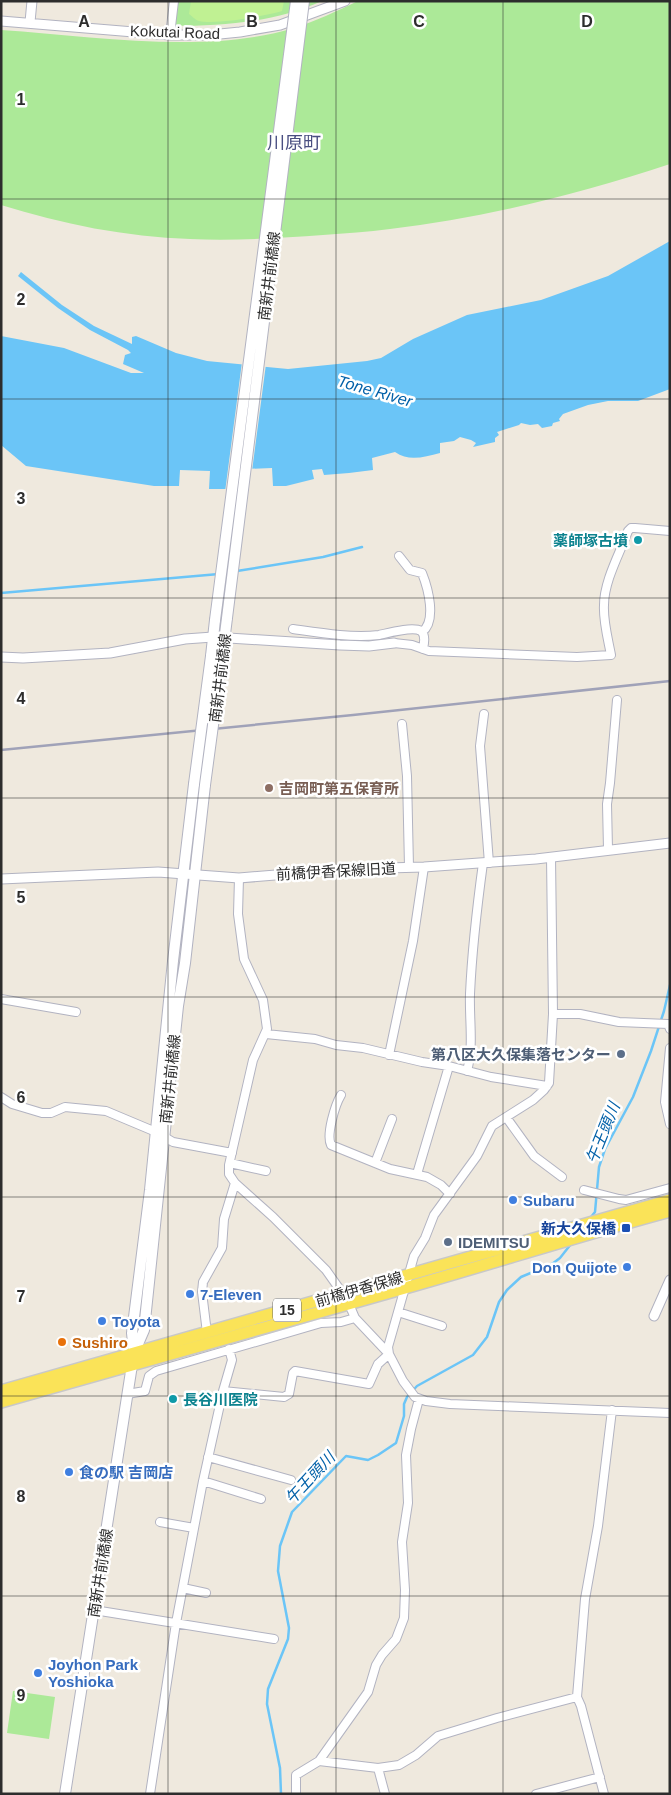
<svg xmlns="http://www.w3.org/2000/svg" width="671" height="1795" font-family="Arial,'Noto Sans JP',sans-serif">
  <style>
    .green { fill: #ace998 }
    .pitch { fill: #c0f193 }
    .water { fill: #6bc5f7 }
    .pier { fill: #efe9de }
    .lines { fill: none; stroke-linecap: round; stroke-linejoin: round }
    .stream { stroke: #6bc5f7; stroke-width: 2.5 }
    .minor-casing { stroke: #b2b3c1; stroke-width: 10 }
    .tertiary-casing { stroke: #b2b3c1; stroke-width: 11 }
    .secondary-casing { stroke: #b2b3c1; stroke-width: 12 }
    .primary-casing { stroke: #c8c8c8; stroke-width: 14 }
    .minor { stroke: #fff; stroke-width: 8 }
    .tertiary { stroke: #fff; stroke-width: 9 }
    .secondary { stroke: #fff; stroke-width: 10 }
    .primary { stroke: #fae358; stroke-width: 11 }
    .rail { stroke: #a0a2b8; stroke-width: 2.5 }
    .secondary-bridge-casing { stroke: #b2b3c1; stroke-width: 12; stroke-linecap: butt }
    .secondary-bridge { stroke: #fff; stroke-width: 10 }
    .grid { fill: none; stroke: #2d2d2d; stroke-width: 1; stroke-opacity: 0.55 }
    .culture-dot { fill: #0f9aa8; stroke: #fff; stroke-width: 2 }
    .education-dot { fill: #8d6e63; stroke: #fff; stroke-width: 2 }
    .service-dot { fill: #5c6f8a; stroke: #fff; stroke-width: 2 }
    .shop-dot { fill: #3f7fe0; stroke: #fff; stroke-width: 2 }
    .transit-dot { fill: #1a4fb4; stroke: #fff; stroke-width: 2 }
    .food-dot { fill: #e8710a; stroke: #fff; stroke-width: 2 }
    .labels { text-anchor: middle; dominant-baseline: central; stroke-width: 5; stroke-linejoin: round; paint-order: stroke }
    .shield { fill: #fff; stroke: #6c6c6c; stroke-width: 1 }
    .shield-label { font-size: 14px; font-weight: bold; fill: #2d2d2d }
    .street-label { font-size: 15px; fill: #2d2d2d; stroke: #fff }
    .culture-label { font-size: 15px; font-weight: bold; fill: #0d838f; stroke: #fff; text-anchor: end }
    .education-label { font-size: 15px; font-weight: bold; fill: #785e54; stroke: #fff; text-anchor: start }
    .service-label { font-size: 15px; font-weight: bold; fill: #4e5e75; stroke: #fff; text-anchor: end }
    .shop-label { font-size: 15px; font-weight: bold; fill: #366cbe; stroke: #fff; text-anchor: start }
    .transit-label { font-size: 15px; font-weight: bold; fill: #164399; stroke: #fff; text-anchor: end }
    .food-label { font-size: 15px; font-weight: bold; fill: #c56008; stroke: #fff; text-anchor: start }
    .water-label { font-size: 16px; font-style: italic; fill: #0462a9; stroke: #fff }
    .quarter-label { font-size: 18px; fill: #494e81; stroke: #fff }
    .grid-label { font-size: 16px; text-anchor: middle; font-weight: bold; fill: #2d2d2d; stroke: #fff; stroke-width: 5; stroke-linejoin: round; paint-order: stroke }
  </style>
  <rect width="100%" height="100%" fill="#efe9de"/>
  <path class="green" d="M 177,1 L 322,1 C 275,22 225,26 174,26 Z
    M 358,1 L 670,1 L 670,164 C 579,194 485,218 390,229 C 368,232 345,233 323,235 C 279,238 235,241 190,239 C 126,237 62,224 1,205 L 1,30 C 94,36 205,55 294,28 C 316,21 337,11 358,1 Z
    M 13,1691 L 55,1697 L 49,1739 L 7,1733 Z"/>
  <path class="pitch" d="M 191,1 L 284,1 L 282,11 C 265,16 215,25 199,21 C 195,20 192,16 189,14 Z"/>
  <path class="water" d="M 670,241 L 670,389 L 638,401 L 608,401 L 588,405 L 563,414 L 559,419 L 560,421 L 553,423 L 552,426 L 542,428 L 538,424 L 530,425 L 521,423 L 519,425 L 497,432 L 499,435 L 495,438 L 495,442 L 473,447 L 476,443 L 471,440 L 460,437 L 454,441 L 440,443 L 440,453 C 424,457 409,462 395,452 L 372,458 L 373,470 L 349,473 L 324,475 L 322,469 L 312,470 L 314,479 L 286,486 L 273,486 L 272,468 L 244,469 L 226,489 L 209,489 L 210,471 L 180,470 L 179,486 L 154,486 L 26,466 L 1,445 L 1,336 L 64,348 L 131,373 L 144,373 L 123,364 L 125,355 L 131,353 L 128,350 L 90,330 L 58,308 L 18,276 L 21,272 L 62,305 L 94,326 L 132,344 L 132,337 L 136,336 L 176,353 L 207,361 L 288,369 L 367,361 L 381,358 L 413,339 L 467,315 L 541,300 L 608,276 Z"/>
  <path class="pier" d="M 242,362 L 266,364 L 252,471 L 247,471 L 244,491 L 225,492 Z"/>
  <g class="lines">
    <path class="stream" d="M 237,571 L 323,557 L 362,547
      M 1,593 L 219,574
      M 591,1217 L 595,1212 L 599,1167 L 605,1149 L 633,1097 L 651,1051 L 664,1011 L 670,985
      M 281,1794 L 280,1768 L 267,1704 L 268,1689 L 288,1639 L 289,1628 L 278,1571 L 280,1546 L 292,1512 L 346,1456 L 368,1460 L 378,1455 L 396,1443 L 404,1416 L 404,1404 L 407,1397 L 417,1386 L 473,1355 L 487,1337 L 499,1302 L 507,1290 L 521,1277 L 552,1264 L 560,1258 L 571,1244"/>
    <defs>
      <path id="minor" d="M 170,35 L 174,1
        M 399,556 L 410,570 L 422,573 C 428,588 437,621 422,632
        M 293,629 C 321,633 351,638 379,635 C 388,633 413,626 421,631 C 426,635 424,644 423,649
        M 394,643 L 412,645 L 429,651 L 577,657 L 611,655 C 608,639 603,621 604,605 C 604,581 620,553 628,531 L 631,528 L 635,528 L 670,531
        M 484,714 L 480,746 L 489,863
        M 402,724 L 407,776 L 409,867
        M 608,849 L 607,804 L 610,783 L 617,700
        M 239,878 L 238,914 L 244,959 L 263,1000 L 267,1029 L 253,1060 L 229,1165 L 229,1174 L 235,1183 L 273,1217 L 326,1270 L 343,1294
        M 1,999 L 76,1012
        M 553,1014 L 580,1014 L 619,1022 L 668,1024 L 670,1029
        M 266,1034 L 315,1039 L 336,1045 L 363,1048 L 422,1062 L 449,1066 L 491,1077 L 547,1086
        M 670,1048 L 665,1102 L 670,1124
        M 389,1055 L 413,941 L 424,867
        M 467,1071 C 474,1046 469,1019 470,994 C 472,950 477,907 483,863
        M 341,1095 C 335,1105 326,1135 331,1145 L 390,1169 L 427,1177 L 441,1185 L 450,1194
        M 1,1097 L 12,1104 L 42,1113 L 51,1113 L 65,1107 L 106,1111 L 156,1132 L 173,1142 L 232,1153
        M 506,1117 L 534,1156 L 562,1177
        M 230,1163 L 266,1171
        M 375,1163 L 392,1119
        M 417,1174 L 449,1066
        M 584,1190 L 619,1199 L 626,1200 L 670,1188
        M 349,1304 L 355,1318 L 389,1354 L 403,1381 L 415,1397 L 426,1401 L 450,1404 L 670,1413
        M 398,1312 L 442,1326
        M 207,1333 L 202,1292 L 203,1282 L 222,1248 L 224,1219 L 235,1183
        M 229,1349 L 232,1360 L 223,1391 L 284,1397 L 289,1394 L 293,1373 L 295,1371 L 369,1384 L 378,1364 L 389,1354 L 388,1347 L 414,1256 L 425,1238 L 434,1215 L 477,1156 L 492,1126 L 533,1100 L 544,1090 L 549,1083 L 553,1014 L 551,857
        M 127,1394 L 145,1391 L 149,1376 L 156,1371 L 321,1323 L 341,1322 L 355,1318
        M 208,1457 L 291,1480
        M 203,1481 L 261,1499
        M 160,1522 L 194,1528
        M 183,1588 L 206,1593
        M 94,1610 L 274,1639
        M 378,1768 L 399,1765 L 416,1755 L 438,1736 L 497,1718 L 577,1697
        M 150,1794 L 176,1623 L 203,1481 L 223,1391
        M 296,1794 L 296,1775 L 319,1761
        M 385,1794 L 378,1768 L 319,1761 L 368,1692 L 376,1665 L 382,1655 L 396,1639 L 404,1618 L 405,1590 L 402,1542 L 408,1503 L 406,1455 L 411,1429 L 419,1399
        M 536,1794 L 600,1777
        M 604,1794 L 581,1706 L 577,1697 L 585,1599 L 598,1526 L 612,1410"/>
      <path id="tertiary" d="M 1,21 L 170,35 L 210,35 L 240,32 L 280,25 L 345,1
        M 30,22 L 32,1
        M 1,657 L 23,658 L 110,653 L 185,639 L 213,637 L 340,645 L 369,646 L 394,643
        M 1,879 L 158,872 L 239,878 L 349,869 L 424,867 L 536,859 L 670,843
        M 654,1316 L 670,1280"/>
      <path id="secondary" d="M 211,656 L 215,620
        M 222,658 L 227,618
        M 134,1352 L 132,1333 L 150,1190 L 173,961 L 194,784
        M 65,1794 L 132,1365 L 134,1353 L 144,1330 L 178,1006 L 185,963 L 205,785"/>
      <path id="primary" d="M 1,1391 L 670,1200
        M 1,1402 C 136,1364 271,1326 405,1288 C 493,1263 581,1235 670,1211"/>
    </defs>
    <use href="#minor" class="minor-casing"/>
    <use href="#tertiary" class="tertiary-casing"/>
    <use href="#secondary" class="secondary-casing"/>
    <use href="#primary" class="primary-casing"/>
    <use href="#minor" class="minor"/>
    <use href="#tertiary" class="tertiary"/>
    <use href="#secondary" class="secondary"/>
    <use href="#primary" class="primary"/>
    <path class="rail" d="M 1,750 L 353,715 L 670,681"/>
    <defs>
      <path id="secondary-bridge" d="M 227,618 L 304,1
        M 215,620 L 296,1
        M 194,784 L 211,656
        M 205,785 L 222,658"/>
    </defs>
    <use href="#secondary-bridge" class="secondary-bridge-casing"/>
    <use href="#secondary-bridge" class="secondary-bridge"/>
  </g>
  <path class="grid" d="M 168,1 L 168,1794M 336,1 L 336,1794M 503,1 L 503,1794M 1,199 L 670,199M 1,399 L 670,399M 1,598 L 670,598M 1,798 L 670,798M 1,997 L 670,997M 1,1197 L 670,1197M 1,1396 L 670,1396M 1,1596 L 670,1596"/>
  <g class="culture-dot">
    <circle cx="638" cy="540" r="5"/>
    <circle cx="173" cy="1399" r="5"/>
  </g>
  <circle class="education-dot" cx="269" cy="788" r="5"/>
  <g class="service-dot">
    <circle cx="621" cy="1054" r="5"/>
    <circle cx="448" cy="1242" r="5"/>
  </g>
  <g class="shop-dot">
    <circle cx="513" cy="1200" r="5"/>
    <circle cx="627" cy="1267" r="5"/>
    <circle cx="190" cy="1294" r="5"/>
    <circle cx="102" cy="1321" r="5"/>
    <circle cx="69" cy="1472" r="5"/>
    <circle cx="38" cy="1673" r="5"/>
  </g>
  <rect class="transit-dot" x="621" y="1223" width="10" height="10" rx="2.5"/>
  <circle class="food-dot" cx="62" cy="1342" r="5"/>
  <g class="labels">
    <rect class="shield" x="273" y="1298.5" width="28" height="23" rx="4"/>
    <g class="shield-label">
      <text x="287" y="1310">15</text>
    </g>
    <g class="street-label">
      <text transform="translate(175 32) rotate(2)">Kokutai Road</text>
      <text transform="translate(269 276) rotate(-83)">南新井前橋線</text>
      <text transform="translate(220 678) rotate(-83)">南新井前橋線</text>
      <text transform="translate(336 871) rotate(-3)">前橋伊香保線旧道</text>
      <text transform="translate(170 1079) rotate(-84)">南新井前橋線</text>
      <text transform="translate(359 1289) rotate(-16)">前橋伊香保線</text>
      <text transform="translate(100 1573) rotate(-81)">南新井前橋線</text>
    </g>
    <g class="culture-label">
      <text x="628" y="540">薬師塚古墳</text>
      <text x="183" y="1399" text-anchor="start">長谷川医院</text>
    </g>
    <g class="education-label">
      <text x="279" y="788">吉岡町第五保育所</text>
    </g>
    <g class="service-label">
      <text x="611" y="1054">第八区大久保集落センター</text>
      <text x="458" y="1242" text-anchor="start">IDEMITSU</text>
    </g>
    <g class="shop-label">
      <text x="523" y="1200">Subaru</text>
      <text x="617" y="1267" text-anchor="end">Don Quijote</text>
      <text x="200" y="1294">7-Eleven</text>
      <text x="112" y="1321">Toyota</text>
      <text x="79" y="1472">食の駅 吉岡店</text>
      <text x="48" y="1664">Joyhon Park<tspan x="48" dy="17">Yoshioka</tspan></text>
    </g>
    <g class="transit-label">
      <text x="616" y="1228">新大久保橋</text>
    </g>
    <g class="food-label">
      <text x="72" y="1342">Sushiro</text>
    </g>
    <g class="water-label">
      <text transform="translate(375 391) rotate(16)">Tone River</text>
      <text transform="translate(603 1133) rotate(-68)">午王頭川</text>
      <text transform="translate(310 1478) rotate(-47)">午王頭川</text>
    </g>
    <g class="quarter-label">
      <text x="294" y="143">川原町</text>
    </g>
  </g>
  <g class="grid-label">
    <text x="84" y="27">A</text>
    <text x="252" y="27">B</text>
    <text x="419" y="27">C</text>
    <text x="587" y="27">D</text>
    <text x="21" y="105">1</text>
    <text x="21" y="305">2</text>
    <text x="21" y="504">3</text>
    <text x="21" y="704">4</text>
    <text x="21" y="903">5</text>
    <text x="21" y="1103">6</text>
    <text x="21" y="1302">7</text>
    <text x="21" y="1502">8</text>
    <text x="21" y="1701">9</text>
  </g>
  <rect width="671" height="1795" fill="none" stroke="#2d2d2d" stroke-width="5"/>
</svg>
